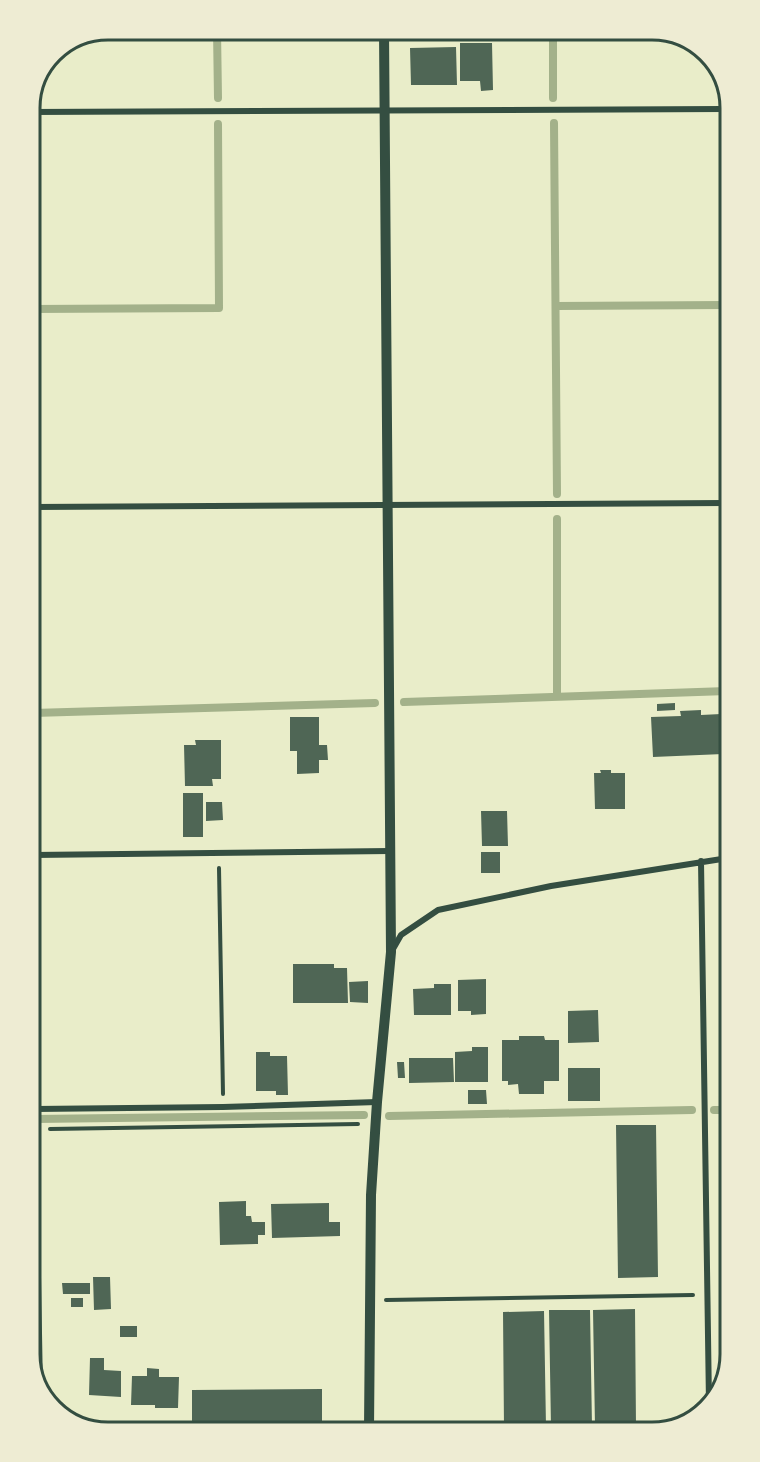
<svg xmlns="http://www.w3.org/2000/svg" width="760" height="1462" font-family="Raleway,sans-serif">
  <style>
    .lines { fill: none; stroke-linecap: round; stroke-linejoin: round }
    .stream { stroke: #a3b18a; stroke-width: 8 }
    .building { fill: #4f6655 }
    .path { stroke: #344e41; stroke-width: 4 }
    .minor { stroke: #344e41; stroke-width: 6 }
    .tertiary { stroke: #344e41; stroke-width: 10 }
    .rim { fill: none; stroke: #344e41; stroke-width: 3 }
  </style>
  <rect width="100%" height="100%" fill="#e9edc9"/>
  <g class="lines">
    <path class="stream" d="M 217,30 L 218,98
      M 553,98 L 553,30
      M 554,123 L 557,494
      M 556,306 L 725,305
      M 31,309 L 219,308 L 218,124
      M 557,519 L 557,696
      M 404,702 L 727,691
      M 33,713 L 375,703
      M 714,1110 L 729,1110
      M 389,1116 L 692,1110
      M 35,1119 L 364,1115"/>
  </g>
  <path class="building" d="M 460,43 L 492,43 L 493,90 L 481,91 L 480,81 L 460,81 Z
    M 456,47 L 457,85 L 411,85 L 410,48 Z
    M 675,703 L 675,710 L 657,711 L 657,704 Z
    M 701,710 L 701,715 L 721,714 L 723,754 L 653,757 L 651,717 L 681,716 L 680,711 Z
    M 290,717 L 319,717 L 319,745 L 327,745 L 328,760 L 319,760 L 319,773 L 297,774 L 297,751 L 290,751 Z
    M 195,740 L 221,740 L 221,779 L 212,779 L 213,786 L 185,786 L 184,745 L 196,745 Z
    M 600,770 L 611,770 L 611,773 L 625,773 L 625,809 L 595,809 L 594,773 L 601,773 Z
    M 183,793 L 203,793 L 203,837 L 183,837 Z
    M 206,802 L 222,802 L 223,820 L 206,821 Z
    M 481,811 L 507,811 L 508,846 L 482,846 Z
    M 481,852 L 500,852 L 500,873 L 481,873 Z
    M 293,964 L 334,964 L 334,968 L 347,968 L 348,1003 L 293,1003 Z
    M 486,979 L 486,1014 L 471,1015 L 471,1011 L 458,1011 L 458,980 Z
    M 368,981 L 368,1003 L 350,1002 L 349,982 Z
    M 434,984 L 451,984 L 451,1015 L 414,1015 L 413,989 L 434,988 Z
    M 598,1010 L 599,1042 L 568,1043 L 568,1011 Z
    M 519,1036 L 544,1036 L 545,1040 L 559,1040 L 559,1081 L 544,1081 L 544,1094 L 519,1094 L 518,1084 L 508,1085 L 508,1081 L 502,1081 L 502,1040 L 519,1040 Z
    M 472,1047 L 488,1047 L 488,1082 L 455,1082 L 455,1052 L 472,1051 Z
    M 256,1052 L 270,1052 L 270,1056 L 287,1056 L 288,1095 L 276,1095 L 276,1091 L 256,1091 Z
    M 409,1058 L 453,1058 L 454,1082 L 409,1083 Z
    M 397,1062 L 404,1062 L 405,1078 L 398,1078 Z
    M 568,1068 L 600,1068 L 600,1101 L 568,1101 Z
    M 468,1090 L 486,1090 L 487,1104 L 468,1104 Z
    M 616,1125 L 656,1125 L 658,1277 L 618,1278 Z
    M 246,1201 L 246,1216 L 251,1216 L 252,1222 L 265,1222 L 265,1235 L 258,1235 L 258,1244 L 220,1245 L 219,1202 Z
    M 329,1203 L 329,1222 L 340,1222 L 340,1236 L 272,1238 L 271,1204 Z
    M 93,1277 L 110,1277 L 111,1309 L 94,1310 Z
    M 62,1283 L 90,1283 L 90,1294 L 63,1294 Z
    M 71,1298 L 83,1298 L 83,1307 L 71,1307 Z
    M 635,1309 L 636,1427 L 595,1427 L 593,1310 Z
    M 549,1310 L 590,1310 L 592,1427 L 551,1427 Z
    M 544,1311 L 546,1427 L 504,1428 L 503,1312 Z
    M 120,1326 L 137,1326 L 137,1337 L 120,1337 Z
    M 90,1358 L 104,1358 L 104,1370 L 121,1371 L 121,1397 L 89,1395 Z
    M 147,1368 L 159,1369 L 159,1377 L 179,1377 L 178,1408 L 155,1408 L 155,1405 L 131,1405 L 132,1376 L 147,1376 Z
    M 322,1389 L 322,1430 L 192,1431 L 192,1390 Z"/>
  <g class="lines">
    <path class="path" d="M 219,868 L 223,1094
      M 50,1129 L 358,1124
      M 386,1300 L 693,1295"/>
    <path class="minor" d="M 30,112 L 724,109
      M 32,507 L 726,503
      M 33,855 L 390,851
      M 701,861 L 709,1403
      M 393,949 L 401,935 L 438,910 L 551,886 L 728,858
      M 35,1109 L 223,1107 L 377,1102
      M 35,1109 L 40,1389"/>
    <path class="tertiary" d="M 369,1429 L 371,1195 L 377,1102 L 391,952 L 384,30"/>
  </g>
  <path d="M0 0H760V1462H0ZM108 40H652A68 68 0 0 1 720 108V1354A68 68 0 0 1 652 1422H108A68 68 0 0 1 40 1354V108A68 68 0 0 1 108 40Z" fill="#eeecd3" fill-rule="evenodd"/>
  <path class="rim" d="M108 40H652A68 68 0 0 1 720 108V1354A68 68 0 0 1 652 1422H108A68 68 0 0 1 40 1354V108A68 68 0 0 1 108 40Z"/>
</svg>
